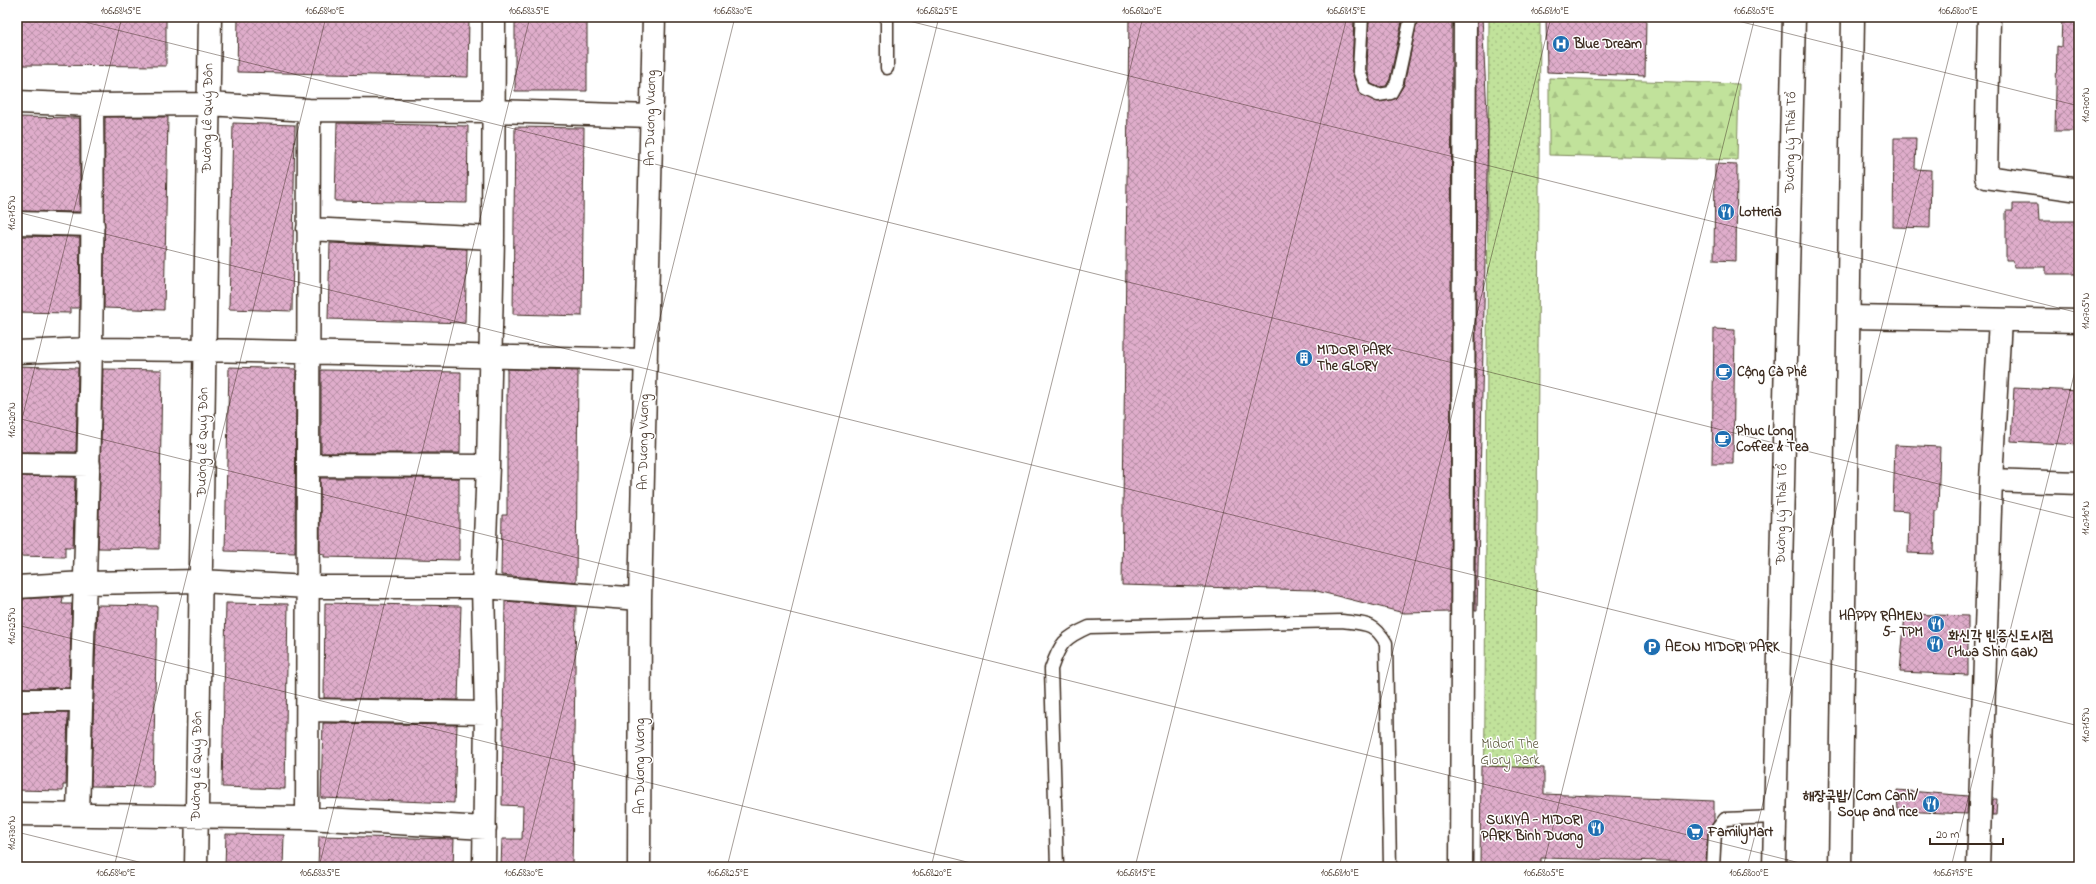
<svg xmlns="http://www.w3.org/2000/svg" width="2096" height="884" font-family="'Indie Flower','Poor Story',sans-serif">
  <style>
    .forest { fill: url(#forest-firs); stroke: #7e865c }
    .park { fill: url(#park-dots); stroke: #7e865c }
    .building { fill: url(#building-cross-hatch); stroke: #3b2a1e }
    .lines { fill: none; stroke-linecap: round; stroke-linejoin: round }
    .service-casing { stroke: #3b2a1e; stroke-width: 15 }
    .minor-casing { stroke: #3b2a1e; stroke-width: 25 }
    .tertiary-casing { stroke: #3b2a1e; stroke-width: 25 }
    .service { stroke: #fff; stroke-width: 12 }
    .minor { stroke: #fff; stroke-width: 22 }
    .tertiary { stroke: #fff; stroke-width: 22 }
    .ticks { fill: none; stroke: #3b2a1e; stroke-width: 1; stroke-opacity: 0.45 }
    .labels { text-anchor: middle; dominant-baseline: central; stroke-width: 3; stroke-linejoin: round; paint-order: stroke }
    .poi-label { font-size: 14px; font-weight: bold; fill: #3b2a1e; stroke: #fff; text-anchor: start }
    .street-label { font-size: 14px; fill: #3b2a1e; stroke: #fff }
    .park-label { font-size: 14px; fill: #5c583d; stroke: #fff }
    .neatline { fill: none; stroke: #3b2a1e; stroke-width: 1.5 }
    .ticks-label { font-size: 10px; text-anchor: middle; fill: #3b2a1e }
  </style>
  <defs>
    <pattern id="forest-firs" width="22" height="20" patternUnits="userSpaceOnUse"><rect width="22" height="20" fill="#c1e29b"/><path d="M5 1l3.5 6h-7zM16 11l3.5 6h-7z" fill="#a7c285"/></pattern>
    <pattern id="park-dots" width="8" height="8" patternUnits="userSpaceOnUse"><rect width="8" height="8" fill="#c1e29b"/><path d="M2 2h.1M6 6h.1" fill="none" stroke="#a7c285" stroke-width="1.8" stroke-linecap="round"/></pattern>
    <pattern id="building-cross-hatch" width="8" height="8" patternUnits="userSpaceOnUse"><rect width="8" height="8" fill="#dfadcb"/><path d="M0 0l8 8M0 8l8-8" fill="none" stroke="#b68da4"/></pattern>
  </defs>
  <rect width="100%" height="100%" fill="#fff"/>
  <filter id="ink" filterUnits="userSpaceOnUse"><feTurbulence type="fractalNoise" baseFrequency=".025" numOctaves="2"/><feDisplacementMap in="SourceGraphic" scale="8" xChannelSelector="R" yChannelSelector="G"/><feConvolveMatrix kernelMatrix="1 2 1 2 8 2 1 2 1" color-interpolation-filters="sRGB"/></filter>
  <g filter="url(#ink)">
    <path class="forest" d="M 1549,78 L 1739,84 L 1737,160 L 1549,155 Z"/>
    <path class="park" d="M 1489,17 L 1540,17 L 1535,867 L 1484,867 Z"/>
    <path class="building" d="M 17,17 L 166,17 L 166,66 L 17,65 Z
      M 238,17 L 469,17 L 468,77 L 237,72 Z
      M 515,17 L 587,17 L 587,91 L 515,91 Z
      M 1129,17 L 1354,17 L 1352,72 L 1360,94 L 1379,102 L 1395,99 L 1404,85 L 1418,17 L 1452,17 L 1450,612 L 1404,613 L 1313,590 L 1122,585 Z
      M 1369,17 L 1403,17 L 1390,79 L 1386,86 L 1379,87 L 1371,84 L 1367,69 Z
      M 1477,17 L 1482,17 L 1488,131 L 1477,611 L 1475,611 Z
      M 1546,17 L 1646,17 L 1645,76 L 1547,72 Z
      M 2062,17 L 2079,17 L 2079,131 L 2055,131 L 2057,46 L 2061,47 Z
      M 17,117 L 80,118 L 80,212 L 17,211 Z
      M 105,117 L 168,117 L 164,310 L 104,308 Z
      M 233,123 L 295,125 L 292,311 L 229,309 Z
      M 337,123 L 468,126 L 467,203 L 335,201 Z
      M 515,127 L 584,128 L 582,316 L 513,314 Z
      M 1894,138 L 1916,138 L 1915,169 L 1931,170 L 1930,228 L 1893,227 Z
      M 1715,164 L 1737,165 L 1736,261 L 1714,260 Z
      M 2013,204 L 2038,204 L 2039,221 L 2079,221 L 2079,274 L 2046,274 L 2046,267 L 2014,267 L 2013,260 L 2006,260 L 2006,211 L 2013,211 Z
      M 17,236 L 80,237 L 79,308 L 70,308 L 70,313 L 17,312 Z
      M 330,243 L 467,249 L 465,323 L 328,319 Z
      M 1714,329 L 1735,330 L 1733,464 L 1712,464 Z
      M 17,366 L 78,368 L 76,452 L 17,452 Z
      M 229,367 L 296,369 L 295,553 L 225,551 Z
      M 103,369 L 162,370 L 159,549 L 98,548 Z
      M 507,369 L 578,371 L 576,582 L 501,575 L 502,515 L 507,515 Z
      M 321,370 L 461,372 L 460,453 L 321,453 Z
      M 2014,388 L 2079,391 L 2079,445 L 2011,441 Z
      M 1895,445 L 1940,447 L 1938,511 L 1935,511 L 1934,554 L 1908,553 L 1909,511 L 1893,510 Z
      M 17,476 L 75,477 L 73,547 L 65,547 L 65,557 L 17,556 Z
      M 320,478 L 459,478 L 459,560 L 324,557 L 324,554 L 320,553 Z
      M 63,597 L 62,604 L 72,604 L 69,688 L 17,688 L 17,599 Z
      M 505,601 L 576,607 L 572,867 L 501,867 L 502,839 L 522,839 L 523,806 L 502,805 Z
      M 226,603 L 288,604 L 285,789 L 222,787 Z
      M 325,603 L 461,606 L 458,700 L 324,698 Z
      M 97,605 L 157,606 L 153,787 L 91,786 Z
      M 1905,614 L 1968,616 L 1968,675 L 1900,672 Z
      M 17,712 L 68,712 L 66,785 L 63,785 L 63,791 L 17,790 Z
      M 323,723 L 457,725 L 454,803 L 321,798 Z
      M 1481,766 L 1544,768 L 1544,794 L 1714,801 L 1714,821 L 1708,832 L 1706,862 L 1541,858 L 1541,867 L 1480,867 Z
      M 1897,790 L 1968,796 L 1967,814 L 1898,811 Z
      M 1993,799 L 1997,799 L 1996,815 L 1992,815 Z
      M 226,834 L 284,835 L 283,867 L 225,867 Z
      M 319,836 L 454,839 L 453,867 L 318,867 Z"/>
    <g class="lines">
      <defs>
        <path id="service" d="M 1362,17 L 1359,70 L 1365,89 L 1378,95 L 1391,93 L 1397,82 L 1411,17
          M 887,68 L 887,17
          M 1057,867 L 1051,669 C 1060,643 1064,638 1089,627 L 1342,621 C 1365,624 1374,622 1386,643 L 1390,867
          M 1713,867 L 1715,832 L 1725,819 L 1775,817"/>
        <path id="minor" d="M 1989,17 L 1986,177 L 2079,190
          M 17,102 L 92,105 L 208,104 L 309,110 L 493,111 L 651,116
          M 17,223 L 93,225
          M 308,229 L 493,238
          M 1849,317 L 2079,321
          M 17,352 L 92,349 L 204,350 L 646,360
          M 17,464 L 89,465
          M 308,465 L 488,466
          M 1991,480 L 2000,320
          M 17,587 L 84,583 L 201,581 L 308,587 L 483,587 L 640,599
          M 17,700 L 81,700
          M 308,710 L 486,713
          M 17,814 L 307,818 L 485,828
          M 78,815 C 84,578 95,342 92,105
          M 307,818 L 309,110
          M 196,867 L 210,17
          M 484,867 L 486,713 L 483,587 L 488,466 L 493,238 L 494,17
          M 639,867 L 640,599 L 654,17
          M 1461,867 L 1465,17
          M 1978,867 L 1991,480 L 2079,483"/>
        <path id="tertiary" d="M 1774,867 L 1794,17
          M 1840,867 L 1853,17"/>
      </defs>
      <use href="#service" class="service-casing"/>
      <use href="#minor" class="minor-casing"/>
      <use href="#tertiary" class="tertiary-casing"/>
      <use href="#service" class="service"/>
      <use href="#minor" class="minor"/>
      <use href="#tertiary" class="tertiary"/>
    </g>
  </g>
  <path class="ticks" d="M 65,17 L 2079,519M 893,17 L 2079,313M 1722,17 L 2079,106M 17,212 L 2079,726M 17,418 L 1816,867M 17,439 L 122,17M 17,625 L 987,867M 17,832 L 159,867M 114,867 L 326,17M 319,867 L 530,17M 523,867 L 735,17M 727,867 L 939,17M 931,867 L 1143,17M 1135,867 L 1347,17M 1339,867 L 1551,17M 1543,867 L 1755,17M 1747,867 L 1959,17M 1951,867 L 2079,355"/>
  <defs>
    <symbol id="hospital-disc" viewBox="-11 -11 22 22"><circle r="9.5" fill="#1f6fb2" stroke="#fff"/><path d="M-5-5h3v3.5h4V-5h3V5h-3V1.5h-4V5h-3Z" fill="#fff"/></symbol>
    <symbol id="restaurant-disc" viewBox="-11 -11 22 22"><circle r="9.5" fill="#1f6fb2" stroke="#fff"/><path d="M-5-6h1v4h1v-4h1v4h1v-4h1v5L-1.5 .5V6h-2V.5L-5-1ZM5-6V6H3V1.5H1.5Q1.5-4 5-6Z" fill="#fff"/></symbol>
    <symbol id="building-disc" viewBox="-11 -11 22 22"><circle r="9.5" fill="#1f6fb2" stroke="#fff"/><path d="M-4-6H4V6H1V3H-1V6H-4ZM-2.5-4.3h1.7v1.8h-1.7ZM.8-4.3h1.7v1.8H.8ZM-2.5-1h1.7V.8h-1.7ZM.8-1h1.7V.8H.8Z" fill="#fff"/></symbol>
    <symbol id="cafe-disc" viewBox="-11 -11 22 22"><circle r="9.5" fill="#1f6fb2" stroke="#fff"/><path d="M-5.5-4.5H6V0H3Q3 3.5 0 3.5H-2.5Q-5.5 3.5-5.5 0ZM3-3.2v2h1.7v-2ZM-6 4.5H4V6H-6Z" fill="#fff"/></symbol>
    <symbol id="parking-disc" viewBox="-11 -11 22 22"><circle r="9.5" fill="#1f6fb2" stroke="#fff"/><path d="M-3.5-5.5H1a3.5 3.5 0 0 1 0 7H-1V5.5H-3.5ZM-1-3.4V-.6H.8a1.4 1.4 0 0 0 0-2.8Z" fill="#fff"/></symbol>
    <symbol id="supermarket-disc" viewBox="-11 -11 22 22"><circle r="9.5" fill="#1f6fb2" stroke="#fff"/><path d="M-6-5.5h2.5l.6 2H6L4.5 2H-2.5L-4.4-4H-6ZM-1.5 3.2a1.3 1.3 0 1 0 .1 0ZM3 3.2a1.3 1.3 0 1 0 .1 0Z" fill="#fff"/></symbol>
  </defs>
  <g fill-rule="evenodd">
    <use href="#hospital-disc" x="1551" y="34" width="20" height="20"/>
    <use href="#restaurant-disc" x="1716" y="202" width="20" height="20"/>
    <use href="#building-disc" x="1294" y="348" width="20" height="20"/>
    <use href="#cafe-disc" x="1714" y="362" width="20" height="20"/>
    <use href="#cafe-disc" x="1713" y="429" width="20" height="20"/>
    <use href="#restaurant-disc" x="1926" y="614" width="20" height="20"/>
    <use href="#restaurant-disc" x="1925" y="634" width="20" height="20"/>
    <use href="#parking-disc" x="1642" y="637" width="20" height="20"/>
    <use href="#restaurant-disc" x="1921" y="794" width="20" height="20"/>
    <use href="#restaurant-disc" x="1586" y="818" width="20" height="20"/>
    <use href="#supermarket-disc" x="1685" y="822" width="20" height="20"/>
  </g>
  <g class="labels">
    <g class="poi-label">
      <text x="1574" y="44">Blue Dream</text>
      <text x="1739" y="212">Lotteria</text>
      <text x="1317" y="350">MIDORI PARK<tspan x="1317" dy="16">The GLORY</tspan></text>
      <text x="1737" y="372">Cộng Cà Phê</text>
      <text x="1736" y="431">Phuc Long<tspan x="1736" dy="16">Coffee &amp; Tea</tspan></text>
      <text x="1923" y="616" text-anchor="end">HAPPY RAMEN<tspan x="1923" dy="16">5- TPM</tspan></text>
      <text x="1948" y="636">화신각 빈증신도시점<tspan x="1948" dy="16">(Hwa Shin Gak)</tspan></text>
      <text x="1665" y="647">AEON MIDORI PARK</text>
      <text x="1918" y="796" text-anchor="end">해장국밥/ Cơm Canh/<tspan x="1918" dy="16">Soup and rice</tspan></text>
      <text x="1583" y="820" text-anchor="end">SUKIYA - MIDORI<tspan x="1583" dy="16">PARK Bình Dương</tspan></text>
      <text x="1708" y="832">FamilyMart</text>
    </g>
    <g class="street-label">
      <text transform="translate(208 118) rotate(-89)">Đường Lê Quý Đôn</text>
      <text transform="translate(651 118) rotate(-89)">An Dương Vương</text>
      <text transform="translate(1791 142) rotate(-89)">Đường Lý Thái Tổ</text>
      <text transform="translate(203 442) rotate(-89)">Đường Lê Quý Đôn</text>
      <text transform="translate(644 442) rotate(-89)">An Dương Vương</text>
      <text transform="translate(1782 514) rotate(-89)">Đường Lý Thái Tổ</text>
      <text transform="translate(197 766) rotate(-89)">Đường Lê Quý Đôn</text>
      <text transform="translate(640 766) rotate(-90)">An Dương Vương</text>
    </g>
    <g class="park-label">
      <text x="1510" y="744">Midori The<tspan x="1510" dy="16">Glory Park</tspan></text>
    </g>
  </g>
  <rect width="2096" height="884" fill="none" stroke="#fff" stroke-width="44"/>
  <path d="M1930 838v6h73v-6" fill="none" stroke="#3b2a1e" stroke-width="2"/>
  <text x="1936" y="838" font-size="12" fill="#3b2a1e" stroke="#ffffff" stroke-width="3" paint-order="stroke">20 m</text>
  <rect x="22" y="22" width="2052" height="840" class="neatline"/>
  <g class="ticks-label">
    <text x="121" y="14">106.6845°E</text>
    <text x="325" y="14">106.6840°E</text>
    <text x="529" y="14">106.6835°E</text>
    <text x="733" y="14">106.6830°E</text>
    <text x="937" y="14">106.6825°E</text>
    <text x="1142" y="14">106.6820°E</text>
    <text x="1346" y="14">106.6815°E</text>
    <text x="1550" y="14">106.6810°E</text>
    <text x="1754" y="14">106.6805°E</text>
    <text x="1958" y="14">106.6800°E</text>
    <text transform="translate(2085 105) rotate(-90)" y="4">11.0700°N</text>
    <text transform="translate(11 213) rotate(-90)" y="4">11.0715°N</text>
    <text transform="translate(2085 311) rotate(-90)" y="4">11.0705°N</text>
    <text transform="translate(11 420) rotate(-90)" y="4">11.0720°N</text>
    <text transform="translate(2085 518) rotate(-90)" y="4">11.0710°N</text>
    <text transform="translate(11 626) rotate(-90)" y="4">11.0725°N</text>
    <text transform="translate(2085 725) rotate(-90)" y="4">11.0715°N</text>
    <text transform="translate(11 833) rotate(-90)" y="4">11.0730°N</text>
    <text x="116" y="876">106.6840°E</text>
    <text x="320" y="876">106.6835°E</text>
    <text x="524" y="876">106.6830°E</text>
    <text x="728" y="876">106.6825°E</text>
    <text x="932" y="876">106.6820°E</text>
    <text x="1136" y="876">106.6815°E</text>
    <text x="1340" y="876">106.6810°E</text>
    <text x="1544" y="876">106.6805°E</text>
    <text x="1749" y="876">106.6800°E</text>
    <text x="1953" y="876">106.6795°E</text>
  </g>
</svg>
